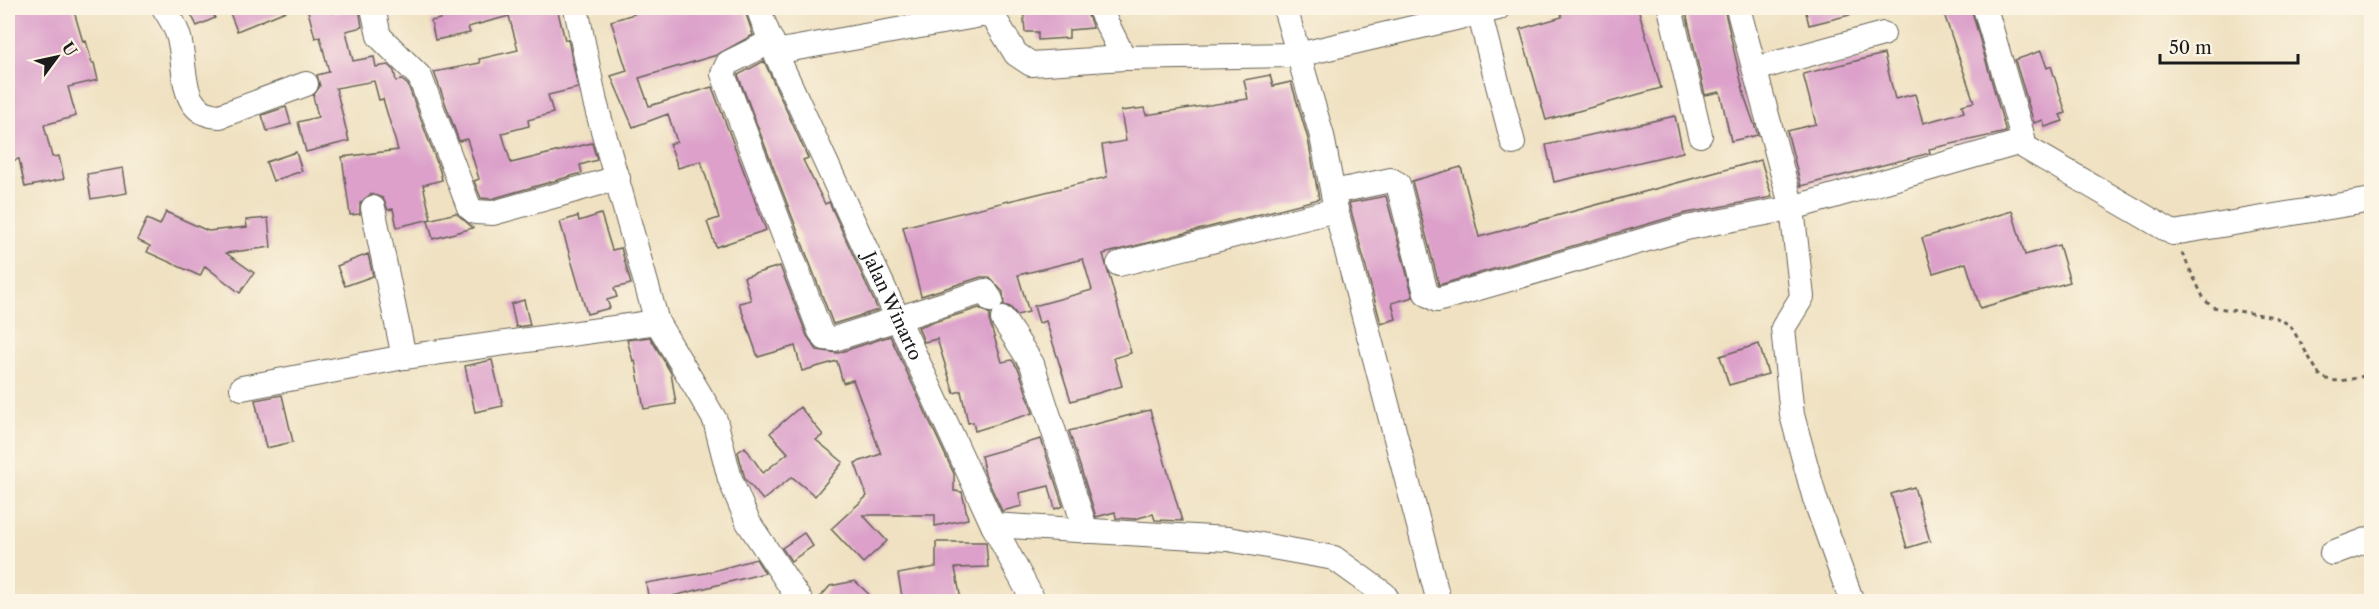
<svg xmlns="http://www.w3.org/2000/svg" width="2379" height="609" font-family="'Libre Caslon Text',serif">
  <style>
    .building { fill: #dca0ca }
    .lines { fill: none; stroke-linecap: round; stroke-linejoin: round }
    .minor-casing { stroke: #666156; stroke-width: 26 }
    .path { stroke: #666156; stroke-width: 3; stroke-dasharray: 4.5 4.5; stroke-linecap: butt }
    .minor { stroke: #fff; stroke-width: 24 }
    .labels { text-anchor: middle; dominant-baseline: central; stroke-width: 4.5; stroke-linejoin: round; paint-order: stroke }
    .street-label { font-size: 18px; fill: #1c1c1c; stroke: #fcf5e5 }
  </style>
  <rect width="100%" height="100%" fill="#fcf5e5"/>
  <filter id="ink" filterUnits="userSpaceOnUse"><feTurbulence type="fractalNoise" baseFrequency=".0167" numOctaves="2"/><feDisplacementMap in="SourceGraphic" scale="12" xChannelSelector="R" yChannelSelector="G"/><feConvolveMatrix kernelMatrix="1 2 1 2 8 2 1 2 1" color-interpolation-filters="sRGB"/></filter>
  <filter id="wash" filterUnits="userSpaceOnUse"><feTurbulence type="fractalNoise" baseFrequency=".008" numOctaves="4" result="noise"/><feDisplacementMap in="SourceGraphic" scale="24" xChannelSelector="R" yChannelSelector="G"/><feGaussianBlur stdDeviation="1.35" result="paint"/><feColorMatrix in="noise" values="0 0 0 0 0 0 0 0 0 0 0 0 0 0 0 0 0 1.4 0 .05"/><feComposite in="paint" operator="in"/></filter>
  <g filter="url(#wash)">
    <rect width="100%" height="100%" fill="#efe1c1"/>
    <g id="blocks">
      <path class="building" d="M 8,8 L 73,8 L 83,42 L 86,41 L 92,63 L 94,63 L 98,80 L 68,87 L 76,116 L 44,125 L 52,157 L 59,156 L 64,179 L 25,187 L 19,159 L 8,162 Z
        M 188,8 L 210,8 L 215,18 L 197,26 Z
        M 228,8 L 293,8 L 237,31 Z
        M 324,8 L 331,8 L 332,13 L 359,8 L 362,27 L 346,31 L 353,61 L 374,57 L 376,67 L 388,65 L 394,71 L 396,81 L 402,80 L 408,85 L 440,171 L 442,180 L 423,185 L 431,219 L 397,227 L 393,209 L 388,210 L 383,198 L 371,194 L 360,203 L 360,214 L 350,215 L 342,157 L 398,150 L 383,99 L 379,100 L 374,81 L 336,88 L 349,141 L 306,152 L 298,122 L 318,117 L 313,96 L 320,86 L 317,75 L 329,72 L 320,37 L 315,38 L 308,11 Z
        M 438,8 L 557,8 L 565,40 L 568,39 L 578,88 L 548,95 L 553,113 L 528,120 L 529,126 L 502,133 L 511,163 L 592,143 L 597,160 L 580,165 L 582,173 L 491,199 L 481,198 L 474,181 L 479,179 L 467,139 L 459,141 L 434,72 L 480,63 L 479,59 L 518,50 L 509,16 L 468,27 L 470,33 L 435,40 L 431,21 L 440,19 Z
        M 632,8 L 744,8 L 753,35 L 717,55 L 639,78 L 649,106 L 712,87 L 766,230 L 716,247 L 707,222 L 719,218 L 701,161 L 678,168 L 670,144 L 677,142 L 668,114 L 633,127 L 611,76 L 627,71 L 611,21 L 634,14 Z
        M 1023,8 L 1085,8 L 1093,28 L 1069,30 L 1069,38 L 1038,40 L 1038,32 L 1025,32 Z
        M 1560,8 L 1602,8 L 1603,12 L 1620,8 L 1638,8 L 1661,88 L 1546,120 L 1520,29 L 1562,17 Z
        M 1685,8 L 1724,8 L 1745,98 L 1758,135 L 1731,141 L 1720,92 L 1705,95 Z
        M 1805,8 L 1857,8 L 1858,13 L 1809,25 Z
        M 1942,8 L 1971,8 L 2006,132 L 1929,149 L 1930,153 L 1801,186 L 1787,131 L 1816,124 L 1803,74 L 1884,54 L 1895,99 L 1915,94 L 1923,123 L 1964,112 L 1962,105 L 1974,102 Z
        M 2041,51 L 2047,68 L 2051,66 L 2066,113 L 2060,115 L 2063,121 L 2045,127 L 2043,120 L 2034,123 L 2015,60 Z
        M 764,61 L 808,158 L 803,160 L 825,204 L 829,202 L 878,310 L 833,324 L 738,75 Z
        M 1270,75 L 1273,86 L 1291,82 L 1308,139 L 1319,199 L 1103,254 L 1131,353 L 1114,358 L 1122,386 L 1071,401 L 1046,321 L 1039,323 L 1034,306 L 1092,290 L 1083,259 L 1018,275 L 1029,312 L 1017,315 L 1010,307 L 1004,305 L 1003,292 L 989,277 L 981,277 L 921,296 L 903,227 L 1107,177 L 1102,145 L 1126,141 L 1121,111 L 1144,108 L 1146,115 L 1248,99 L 1244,80 Z
        M 286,107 L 291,124 L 267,131 L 262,115 Z
        M 1675,116 L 1683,152 L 1554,182 L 1546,145 Z
        M 296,152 L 302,171 L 273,181 L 266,162 Z
        M 1761,160 L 1772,197 L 1682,214 L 1439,285 L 1412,181 L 1461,167 L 1479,237 Z
        M 123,168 L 127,193 L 91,199 L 87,174 Z
        M 1386,196 L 1413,297 L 1392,303 L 1396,319 L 1381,324 L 1349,203 Z
        M 2012,211 L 2025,255 L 2059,245 L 2070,282 L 1980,308 L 1966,263 L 1933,273 L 1922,238 Z
        M 166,212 L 208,231 L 247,227 L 246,220 L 268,218 L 271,247 L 226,253 L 254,273 L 240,293 L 205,266 L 200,276 L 147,252 L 150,246 L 137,240 L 147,219 L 160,225 Z
        M 456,213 L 473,228 L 433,239 L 428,220 Z
        M 601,214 L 612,250 L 621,248 L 631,284 L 614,288 L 617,297 L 607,300 L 610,308 L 587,314 L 560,222 L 578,216 L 579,221 Z
        M 368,254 L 373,276 L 345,286 L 337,266 Z
        M 780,266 L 807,336 L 817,350 L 838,353 L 890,336 L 954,474 L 954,491 L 962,492 L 968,519 L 935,526 L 935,515 L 863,515 L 887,541 L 863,563 L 831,529 L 867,496 L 855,463 L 881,454 L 853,380 L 843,383 L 837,361 L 802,371 L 795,346 L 758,357 L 739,303 L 751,300 L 744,277 Z
        M 524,300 L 530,325 L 516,327 L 511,304 Z
        M 979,308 L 990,314 L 989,320 L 1002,362 L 1012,360 L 1019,370 L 1033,413 L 975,431 L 973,422 L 968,423 L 961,391 L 954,393 L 937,339 L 924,342 L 918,327 Z
        M 650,337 L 671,373 L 676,404 L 644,409 L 635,360 L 633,361 L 627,340 Z
        M 1759,344 L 1768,374 L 1729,385 L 1720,356 Z
        M 492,360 L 503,406 L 475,412 L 465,366 Z
        M 282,395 L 293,442 L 266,448 L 255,400 Z
        M 800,407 L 823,435 L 816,440 L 843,462 L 815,496 L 792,477 L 763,500 L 745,479 L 738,452 L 745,447 L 763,473 L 788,453 L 770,433 Z
        M 1150,410 L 1182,521 L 1155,520 L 1153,514 L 1135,519 L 1116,518 L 1115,512 L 1096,517 L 1069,431 Z
        M 1041,439 L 1063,506 L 1055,509 L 1049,486 L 1019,493 L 1022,506 L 1002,511 L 985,474 L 981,456 Z
        M 1914,487 L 1930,541 L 1907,548 L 1891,494 Z
        M 804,533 L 813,546 L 791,561 L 782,548 Z
        M 936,542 L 986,542 L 988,567 L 955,568 L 961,600 L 903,602 L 898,574 L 936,567 Z
        M 756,559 L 765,573 L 649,602 L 646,583 L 706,573 Z
        M 855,581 L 877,602 L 816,602 L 830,586 Z"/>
    </g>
  </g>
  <g filter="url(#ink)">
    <use href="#blocks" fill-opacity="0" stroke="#666156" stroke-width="1.5"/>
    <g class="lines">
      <defs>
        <g id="minor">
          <path d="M 164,8 C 170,17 176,27 179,38 C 187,68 178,115 220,116 L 306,84"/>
          <path d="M 373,8 L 379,36 L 420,77 L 469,207 L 475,212 L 493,213 L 618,178"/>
          <path d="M 576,8 L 595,102 L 657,322 L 715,420 L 730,479 L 748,522 L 801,602"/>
          <path id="s1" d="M 758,8 L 775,52 L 993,525 L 1034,602"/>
          <path d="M 1099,8 L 1124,58"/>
          <path d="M 1285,8 L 1322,136 L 1336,210 L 1439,602"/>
          <path d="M 1670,8 L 1700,135"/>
          <path d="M 1738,8 L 1792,208 L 1802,297 L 1783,328 L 1792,415 L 1815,499 L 1852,602"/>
          <path d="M 1479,12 L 1513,143"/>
          <path d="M 772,41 L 728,63 L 723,74 L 820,331 L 825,338 L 834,339 L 985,291 L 991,300"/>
          <path d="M 775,52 L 981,15 L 989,15 L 996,21 L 1016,54 L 1031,64 L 1124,58 L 1298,55 L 1498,8"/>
          <path d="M 1755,69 L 1883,34"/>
          <path d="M 2018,143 L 2173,233 L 2372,200"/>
          <path d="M 1333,192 L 1391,180 L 1398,184 L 1426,293 L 1437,300 L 1686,228 L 1792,208 L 2018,143 L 2023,138 L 1985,8"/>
          <path d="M 373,208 L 404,357"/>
          <path d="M 1119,264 L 1336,210"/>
          <path d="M 1003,319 L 1032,364 L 1086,531"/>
          <path d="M 242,388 L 404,357 L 657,322"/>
          <path d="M 993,525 L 1228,539 L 1334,558 L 1384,594 L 1389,602"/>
          <path d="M 2332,553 L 2372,538"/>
        </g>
      </defs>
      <use href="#minor" class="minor-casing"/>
      <path class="path" d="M 2182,253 L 2204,299 L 2212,307 L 2275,317 L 2290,325 L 2319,374 C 2333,387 2354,378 2372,374"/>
      <use href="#minor" class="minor"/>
    </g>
  </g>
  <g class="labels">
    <g class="street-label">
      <text stroke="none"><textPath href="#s1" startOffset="327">Jalan Winarto</textPath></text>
    </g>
  </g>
  <rect width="2379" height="609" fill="none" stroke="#fcf5e5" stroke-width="30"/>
  <g transform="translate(57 57) rotate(57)" stroke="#fcf5e5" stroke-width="4.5" paint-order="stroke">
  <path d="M0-4.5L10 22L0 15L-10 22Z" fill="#1c1c1c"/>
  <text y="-9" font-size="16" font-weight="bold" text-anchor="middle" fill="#1c1c1c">U</text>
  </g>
  <path d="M2160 54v9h138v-9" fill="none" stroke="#1c1c1c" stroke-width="3"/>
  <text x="2169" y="54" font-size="18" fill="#1c1c1c" stroke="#fcf5e5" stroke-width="4.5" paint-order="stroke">50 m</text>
</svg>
